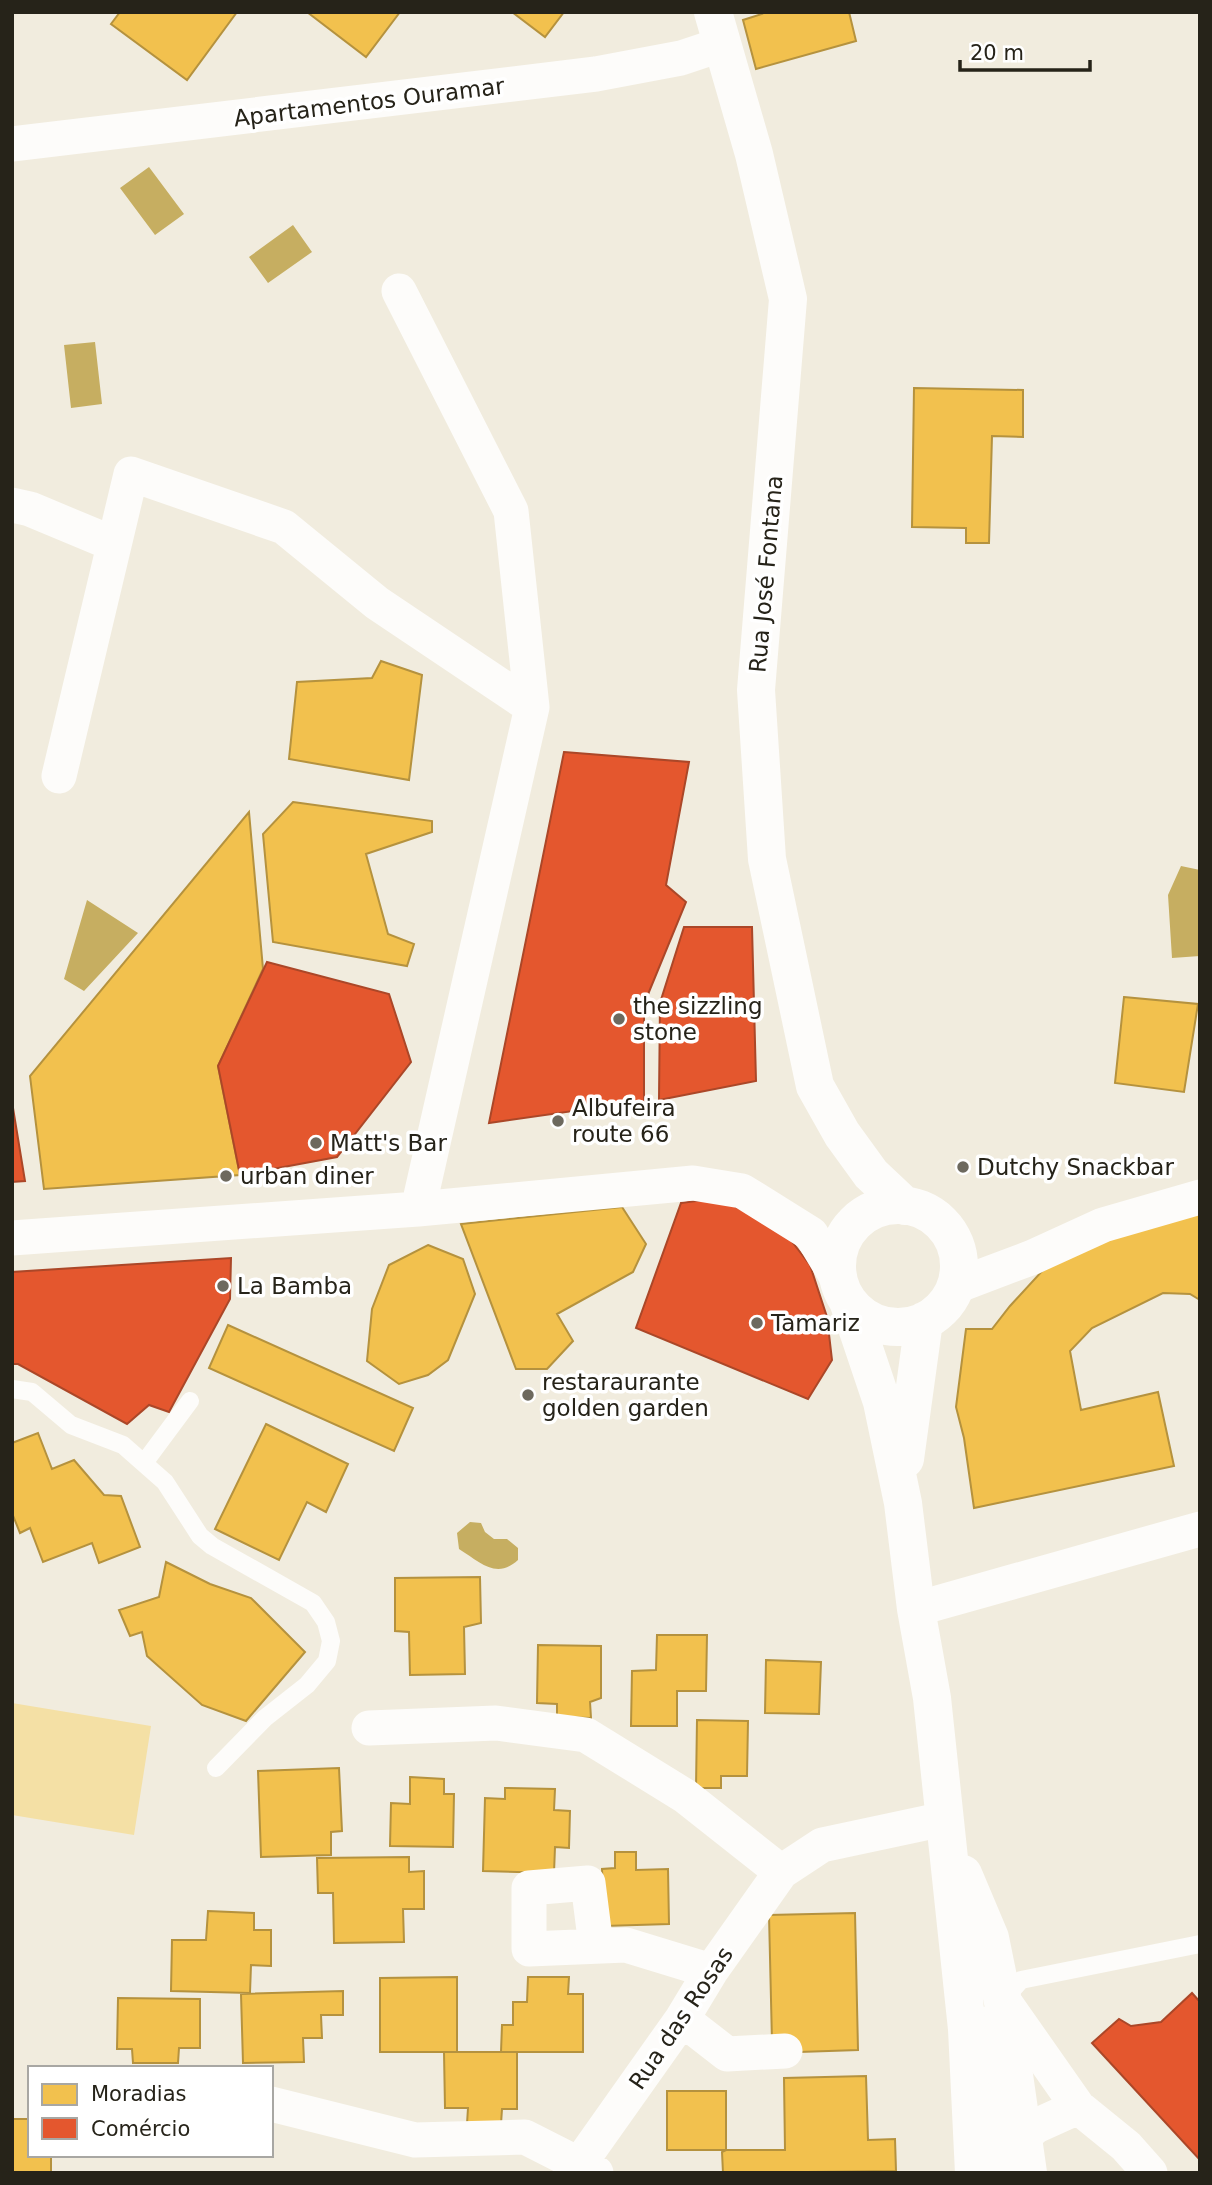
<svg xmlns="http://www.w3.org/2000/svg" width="1212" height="2185" font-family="'DejaVu Sans',sans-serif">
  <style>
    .green { fill: #f4e0a5 }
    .water { fill: #c6ae61 }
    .homes { fill: #f2c14e; stroke: #b5923e; stroke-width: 2 }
    .shops { fill: #e4572e; stroke: #ab4728; stroke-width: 2 }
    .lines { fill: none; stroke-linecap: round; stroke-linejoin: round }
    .lane { stroke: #fdfcfa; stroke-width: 18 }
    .street { stroke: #fdfcfa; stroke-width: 35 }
    .secondary { stroke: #fdfcfa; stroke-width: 38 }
    .poi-dot { fill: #6d695e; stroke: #fff; stroke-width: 2.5 }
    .labels { text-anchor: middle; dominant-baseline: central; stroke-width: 7; stroke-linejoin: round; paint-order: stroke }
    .street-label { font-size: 23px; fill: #262319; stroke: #fff }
    .poi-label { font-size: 23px; fill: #262319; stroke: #fff; text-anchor: start }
  </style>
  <rect width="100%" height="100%" fill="#f1ecde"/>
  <path class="green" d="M 12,1703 L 151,1726 L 134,1835 L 12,1815 Z"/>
  <path class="water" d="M 149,167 L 184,214 L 155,235 L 120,188 Z
    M 293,225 L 312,252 L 268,283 L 249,257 Z
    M 95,342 L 102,404 L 71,408 L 64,345 Z
    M 1181,866 L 1200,870 L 1200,956 L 1172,958 L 1168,895 Z
    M 87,900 L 138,933 L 84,991 L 64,979 Z
    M 470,1522 L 481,1523 L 485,1532 L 494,1539 L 507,1539 L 518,1548 L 518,1560 C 496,1580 480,1562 459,1549 L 457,1533 Z"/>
  <path class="homes" d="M 120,12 L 237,12 L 187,80 L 111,24 Z
    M 307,12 L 400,12 L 366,57 Z
    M 512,12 L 564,12 L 545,37 Z
    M 761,12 L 849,12 L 856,41 L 756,69 L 743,20 L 762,14 Z
    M 914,388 L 1023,390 L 1023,437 L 992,436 L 989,543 L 966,543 L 966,528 L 912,527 Z
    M 381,661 L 422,675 L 409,780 L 289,759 L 297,682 L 372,678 Z
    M 293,802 L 432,821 L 432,832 L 366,854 L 388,934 L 414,944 L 407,966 L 273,942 L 263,834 Z
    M 249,812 L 263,969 L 218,1066 L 240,1175 L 44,1189 L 30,1076 Z
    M 1124,997 L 1198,1004 L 1184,1092 L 1115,1083 Z
    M 622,1207 L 646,1244 L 633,1272 L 557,1314 L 573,1341 L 547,1369 L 516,1369 L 461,1224 Z
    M 1200,1208 L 1200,1300 L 1190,1294 L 1163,1293 L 1092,1328 L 1070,1351 L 1081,1410 L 1158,1392 L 1174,1466 L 974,1508 L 964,1438 L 956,1407 L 966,1329 L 992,1329 L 1010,1306 L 1055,1257 Z
    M 428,1245 L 463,1259 L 475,1294 L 448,1360 L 428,1375 L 399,1384 L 367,1361 L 372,1309 L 389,1265 Z
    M 228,1325 L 413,1408 L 394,1451 L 209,1368 Z
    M 266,1424 L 348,1464 L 326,1512 L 307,1502 L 279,1560 L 215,1529 Z
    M 38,1433 L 52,1469 L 74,1460 L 104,1495 L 121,1496 L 140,1547 L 99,1563 L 92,1543 L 43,1562 L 30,1528 L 20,1533 L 12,1513 L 12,1443 Z
    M 166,1562 L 210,1584 L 251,1598 L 305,1652 L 246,1721 L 202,1705 L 147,1656 L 142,1632 L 130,1636 L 119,1610 L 159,1597 Z
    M 480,1577 L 481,1623 L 464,1627 L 465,1674 L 410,1675 L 409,1632 L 395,1631 L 395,1578 Z
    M 657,1635 L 707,1635 L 706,1691 L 677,1691 L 677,1726 L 631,1726 L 632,1671 L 656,1670 Z
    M 538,1645 L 601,1646 L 601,1698 L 590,1702 L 591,1718 L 557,1717 L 557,1704 L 537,1703 Z
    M 766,1660 L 821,1662 L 819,1714 L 765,1713 Z
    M 697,1720 L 748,1721 L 747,1776 L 721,1776 L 721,1788 L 696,1788 Z
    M 339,1768 L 342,1831 L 331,1832 L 331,1855 L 261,1857 L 258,1771 Z
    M 410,1777 L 444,1779 L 444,1794 L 454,1794 L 453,1847 L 390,1846 L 391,1803 L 410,1804 Z
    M 505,1788 L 555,1789 L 554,1810 L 570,1811 L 569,1848 L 555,1847 L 554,1873 L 483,1871 L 485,1798 L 505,1799 Z
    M 615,1852 L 636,1852 L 636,1870 L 668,1869 L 669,1924 L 604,1926 L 602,1869 L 615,1868 Z
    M 409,1857 L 409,1872 L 424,1871 L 424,1909 L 403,1909 L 404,1942 L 334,1943 L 333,1893 L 318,1893 L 317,1858 Z
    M 208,1911 L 254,1913 L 254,1930 L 271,1930 L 271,1966 L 251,1965 L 250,1993 L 171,1991 L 172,1940 L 206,1940 Z
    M 855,1913 L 858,2050 L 799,2052 L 772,2042 L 769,1915 Z
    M 457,1977 L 457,2052 L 380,2052 L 380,1978 Z
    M 528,1977 L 569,1977 L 568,1994 L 583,1994 L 583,2052 L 501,2052 L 502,2025 L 513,2025 L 513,2002 L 527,2002 Z
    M 343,1991 L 343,2015 L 321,2015 L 322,2038 L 303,2038 L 304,2062 L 243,2063 L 241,1994 Z
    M 118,1998 L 200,1999 L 200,2048 L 179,2048 L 178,2063 L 133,2063 L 132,2049 L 117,2049 Z
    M 444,2052 L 517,2052 L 517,2109 L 502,2109 L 501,2124 L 467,2124 L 468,2108 L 445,2108 Z
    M 866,2076 L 868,2140 L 895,2139 L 896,2171 L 723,2173 L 722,2152 L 726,2150 L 785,2150 L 784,2078 Z
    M 667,2091 L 726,2091 L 726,2150 L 667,2150 Z
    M 12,2119 L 30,2119 L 30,2155 L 51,2155 L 51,2173 L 12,2173 Z"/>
  <path class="shops" d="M 564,752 L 689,762 L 666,885 L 686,902 L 644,1004 L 644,1101 L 489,1123 Z
    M 684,927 L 752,927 L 756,1081 L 659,1100 L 660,1003 Z
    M 267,962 L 389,994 L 411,1062 L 337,1157 L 240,1175 L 218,1066 Z
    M 12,1102 L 25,1181 L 12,1182 Z
    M 718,1198 L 783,1230 L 810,1265 L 827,1317 L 832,1360 L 808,1399 L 636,1328 L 681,1203 Z
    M 231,1258 L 230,1299 L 169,1412 L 149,1405 L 127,1424 L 18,1364 L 12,1364 L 12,1272 Z
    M 1192,1993 L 1200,2002 L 1200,2160 L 1092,2043 L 1119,2019 L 1131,2026 L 1161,2022 Z"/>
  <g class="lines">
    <path class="lane" d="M 12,1389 L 32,1392 L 71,1425 L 123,1445 L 165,1482 L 200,1536 L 212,1546 L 313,1603 L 326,1622 L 331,1641 L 327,1661 L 307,1685 L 265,1718 L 216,1768
      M 144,1463 L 190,1401
      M 1003,2000 L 1021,1980 L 1200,1944"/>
    <path class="street" d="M 12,144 L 596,74 L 681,58 L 723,44
      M 399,291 L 511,511 L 532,707 L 418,1209
      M 12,505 L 30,509 L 114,544
      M 59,776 L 131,474 L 284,527 L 377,603 L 532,707
      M 12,1238 L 418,1209 L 693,1183 L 742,1191 L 811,1234 L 838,1279
      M 956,1286 L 1033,1257 L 1103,1225 L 1200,1197
      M 916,1609 L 1200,1529
      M 369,1728 L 496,1723 L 586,1735 L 685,1796 L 781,1872
      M 596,1946 L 588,1883 L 529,1888 L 529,1949 L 626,1945 L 711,1971
      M 1003,2000 L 1078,2107 L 1126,2146 L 1150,2173
      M 682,2019 L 727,2054 L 785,2051
      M 982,2024 L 994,2118 L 1004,2173
      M 271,2104 L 415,2140 L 525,2137 L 596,2173
      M 1008,2155 L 1009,2149 L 1036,2126 L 1078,2107
      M 573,2173 L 682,2019 L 711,1971 L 781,1872 L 822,1845 L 944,1819"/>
    <path class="secondary" d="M 713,12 L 754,154 L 788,299 L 756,690 L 767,859 L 815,1086 L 842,1134 L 871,1174 L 905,1206
      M837 1266a61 61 0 1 1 122 0a61 61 0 1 1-122 0Z
      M 849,1304 L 882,1402 L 903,1503 L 916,1609 L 932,1698 L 967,2029 L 974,2173
      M 905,1459 L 924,1321
      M 963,1874 L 990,1938 L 1005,2012 L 1028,2173"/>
  </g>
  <g class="poi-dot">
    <circle cx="619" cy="1019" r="7"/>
    <circle cx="558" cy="1121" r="7"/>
    <circle cx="316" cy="1143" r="7"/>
    <circle cx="963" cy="1167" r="7"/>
    <circle cx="226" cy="1176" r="7"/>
    <circle cx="223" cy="1286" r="7"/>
    <circle cx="757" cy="1323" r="7"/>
    <circle cx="528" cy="1395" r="7"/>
  </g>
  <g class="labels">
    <g class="street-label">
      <text transform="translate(369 102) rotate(-7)">Apartamentos Ouramar</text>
      <text transform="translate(766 574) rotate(-85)">Rua José Fontana</text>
      <text transform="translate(681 2018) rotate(-56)">Rua das Rosas</text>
    </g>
    <g class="poi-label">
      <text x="633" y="1006">the sizzling<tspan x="633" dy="26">stone</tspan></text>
      <text x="572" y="1108">Albufeira<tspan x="572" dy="26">route 66</tspan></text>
      <text x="330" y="1143">Matt's Bar</text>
      <text x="977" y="1167">Dutchy Snackbar</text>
      <text x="240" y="1176">urban diner</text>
      <text x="237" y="1286">La Bamba</text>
      <text x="771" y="1323">Tamariz</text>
      <text x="542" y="1382">restaraurante<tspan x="542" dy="26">golden garden</tspan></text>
    </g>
  </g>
  <rect width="1212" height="2185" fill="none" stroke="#262319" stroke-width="28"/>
  <rect x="28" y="2066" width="245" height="91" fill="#ffffff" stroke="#a8a7a3" stroke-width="2"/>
  <rect x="42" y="2084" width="35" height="21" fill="#f2c14e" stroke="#a8a7a3" stroke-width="2"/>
  <text x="91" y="2101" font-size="21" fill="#262319">Moradias</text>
  <rect x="42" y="2118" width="35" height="21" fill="#e4572e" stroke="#a8a7a3" stroke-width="2"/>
  <text x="91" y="2136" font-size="21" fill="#262319">Comércio</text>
  <path d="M960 60v10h130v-10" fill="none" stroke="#262319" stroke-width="3.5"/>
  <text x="970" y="60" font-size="21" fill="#262319" stroke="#ffffff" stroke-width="5" paint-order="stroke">20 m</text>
</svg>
